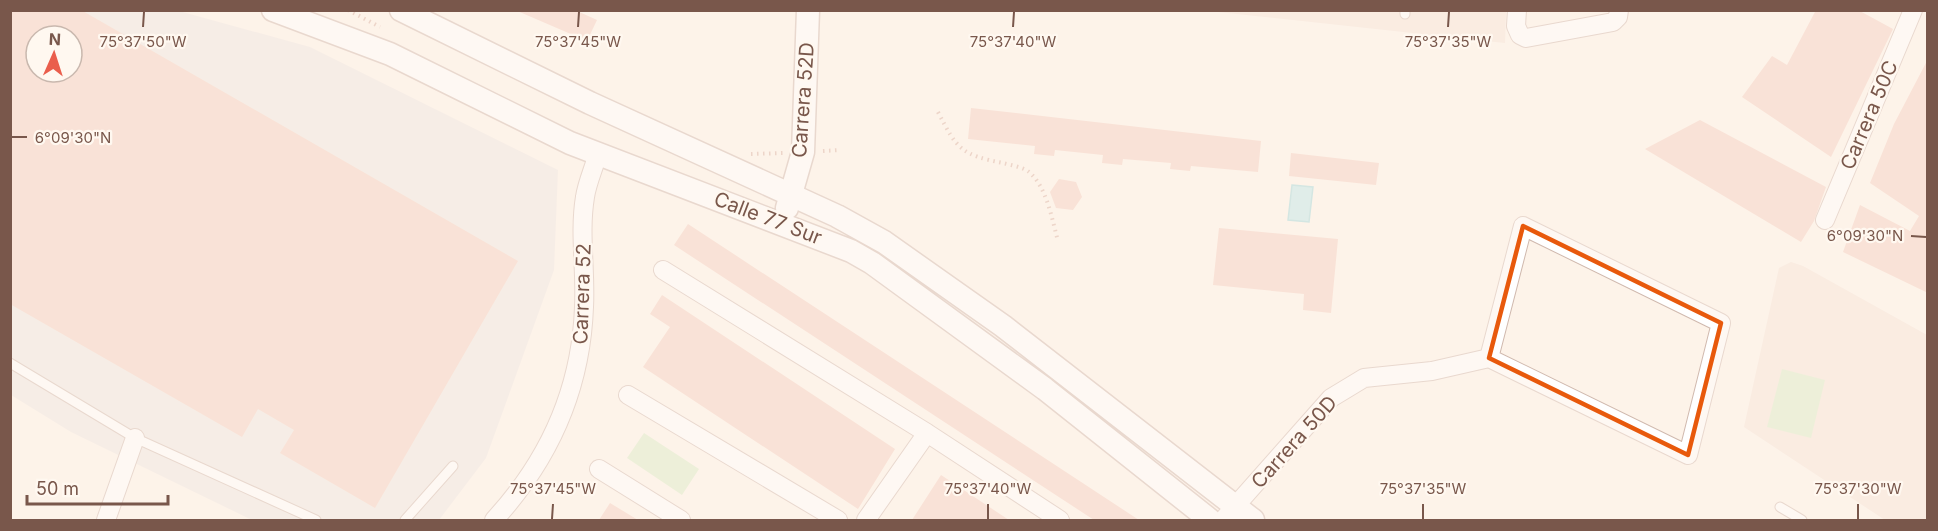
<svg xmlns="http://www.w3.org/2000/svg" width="1938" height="531" font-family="Inter,sans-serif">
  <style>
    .residential { fill: #f5e4d7 }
    .industrial { fill: #eee7e2; fill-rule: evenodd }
    .green { fill: #daecc6 }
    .water { fill: #bce6e8; stroke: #a2d8da; stroke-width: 1.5 }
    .building { fill: #f4cfc0; fill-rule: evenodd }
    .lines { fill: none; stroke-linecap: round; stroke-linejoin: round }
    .service-casing { stroke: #d0b9ae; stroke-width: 11 }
    .minor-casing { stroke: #d0b9ae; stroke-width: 20 }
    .tertiary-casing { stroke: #d0b9ae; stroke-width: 25 }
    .path { stroke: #d9b2a2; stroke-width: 4; stroke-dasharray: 1.5 4.5; stroke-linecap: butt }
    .service { stroke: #fff; stroke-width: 9 }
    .minor { stroke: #fff; stroke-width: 18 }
    .tertiary { stroke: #fff; stroke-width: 22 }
    .marked { fill: none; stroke: #e8590c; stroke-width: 4.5; stroke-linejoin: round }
    .ticks { fill: none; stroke: #79574b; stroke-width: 2 }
    .labels { text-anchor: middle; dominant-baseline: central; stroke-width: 4.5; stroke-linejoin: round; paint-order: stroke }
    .street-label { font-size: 20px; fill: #79574b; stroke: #fff8f0 }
    .ticks-label { font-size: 15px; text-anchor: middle; fill: #79574b; stroke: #fff8f0; stroke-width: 4.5; stroke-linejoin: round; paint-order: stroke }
  </style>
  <rect width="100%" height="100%" fill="#fdf3e9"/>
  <path class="residential" d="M 1209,11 L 1506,11 L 1505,43 Z
    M 1791,262 L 1803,266 L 1927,335 L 1927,520 L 1885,520 L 1744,427 L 1779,268 Z"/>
  <path class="industrial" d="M 10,11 L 179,11 L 310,47 L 558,170 L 554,270 L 486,458 L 439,520 L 252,520 L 71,432 L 11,395 ZM 36,36 L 72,36 L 72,72 L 36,72 Z"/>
  <path class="green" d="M 1782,369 L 1825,380 L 1811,438 L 1767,427 Z
    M 644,433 L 699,469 L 682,495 L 627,458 Z"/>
  <path class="water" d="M 1292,185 L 1313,187 L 1309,222 L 1288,220 Z"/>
  <path class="building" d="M 10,10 L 81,10 L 518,261 L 375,508 L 280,453 L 294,430 L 258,409 L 242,437 L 10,304 ZM 36,36 L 72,36 L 72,72 L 36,72 Z
    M 515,10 L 575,10 L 597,20 L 587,41 Z
    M 1816,10 L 1858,10 L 1893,29 L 1831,157 L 1742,97 L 1772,56 L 1787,65 Z
    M 1928,59 L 1928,293 L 1843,252 L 1860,205 L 1910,231 L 1919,216 L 1870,183 L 1894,124 Z
    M 971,108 L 1261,141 L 1258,172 L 1191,166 L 1190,171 L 1170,169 L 1171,163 L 1123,159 L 1122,165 L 1102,163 L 1103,155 L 1055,150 L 1054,156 L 1034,154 L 1035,146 L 968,139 Z
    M 1700,120 L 1826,187 L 1814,221 L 1801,242 L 1645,149 Z
    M 1291,153 L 1379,163 L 1376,185 L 1289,176 Z
    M 1059,179 L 1076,182 L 1082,197 L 1073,210 L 1056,208 L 1050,192 Z
    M 688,224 L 1139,520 L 1094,520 L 674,245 Z
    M 1219,228 L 1338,239 L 1331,313 L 1303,310 L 1304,294 L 1213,285 Z
    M 662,295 L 895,449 L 858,509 L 643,367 L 670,327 L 650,314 Z
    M 941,475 L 1009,520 L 912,520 Z
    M 610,503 L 638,520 L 599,520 Z"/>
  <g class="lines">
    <defs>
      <path id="service" d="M 1405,14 L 1405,10
        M 10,363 L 135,438 L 316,520
        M 1780,507 L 1802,520
        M 405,520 L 453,466"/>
      <path id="minor" d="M 1517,10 L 1516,26 L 1520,35 L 1526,38 L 1613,22 L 1618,17 L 1619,10
        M 1825,220 L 1913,10
        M 1523,226 L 1721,323 L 1688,455 L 1489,358 Z
        M 663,270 L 927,433 L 1060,520
        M 628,395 L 838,520
        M 599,469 L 681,520
        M 106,520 L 135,438
        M 494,520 C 550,459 581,390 584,307 C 586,270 579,233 585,197 C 587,183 594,168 598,153
        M 866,520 L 927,433
        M 1223,520 L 1331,398 L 1364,378 L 1432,371 L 1489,358"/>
      <path id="tertiary" d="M 273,10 L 390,54 L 570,143 L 851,251 L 872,263 L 1045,389 L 1210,520
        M 401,10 L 590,103 L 837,216 L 884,242 L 1003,326 L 1253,520
        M 787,208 L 803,152 L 808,10"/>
    </defs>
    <use href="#service" class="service-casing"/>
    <use href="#minor" class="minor-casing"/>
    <use href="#tertiary" class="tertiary-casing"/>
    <path class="path" d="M 348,10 L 380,27
      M 938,112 C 957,149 961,155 1003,163 C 1010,165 1023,167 1029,172 C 1047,187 1052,220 1058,241
      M 823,151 L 841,150
      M 751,154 L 783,153"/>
    <use href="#service" class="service"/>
    <use href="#minor" class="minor"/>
    <use href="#tertiary" class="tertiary"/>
  </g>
  <path d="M0 0H1938V531H0ZM 1523,226 L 1721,323 L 1688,455 L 1489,358 Z" fill="#fdf3e9" fill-opacity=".55" fill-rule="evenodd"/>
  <path class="marked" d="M 1523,226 L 1721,323 L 1688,455 L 1489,358 Z"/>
  <path class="ticks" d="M 143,27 L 144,12M 578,27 L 579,12M 1013,27 L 1014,12M 1448,27 L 1449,12M 12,137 L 27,137M 1911,236 L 1926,237M 552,519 L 553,504M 988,519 L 988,504M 1423,519 L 1423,504M 1858,519 L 1858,504"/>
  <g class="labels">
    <g class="street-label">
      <text transform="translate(803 100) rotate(-86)">Carrera 52D</text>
      <text transform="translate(1869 115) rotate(-67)">Carrera 50C</text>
      <text transform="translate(768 218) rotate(21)">Calle 77 Sur</text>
      <text transform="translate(582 294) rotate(-88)">Carrera 52</text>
      <text transform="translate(1294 442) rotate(-48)">Carrera 50D</text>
    </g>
  </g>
  <g class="ticks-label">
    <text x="143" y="47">75°37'50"W</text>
    <text x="578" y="47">75°37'45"W</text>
    <text x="1013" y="47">75°37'40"W</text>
    <text x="1448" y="47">75°37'35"W</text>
    <text x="73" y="143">6°09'30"N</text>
    <text x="1865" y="241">6°09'30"N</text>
    <text x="553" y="494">75°37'45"W</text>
    <text x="988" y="494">75°37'40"W</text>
    <text x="1423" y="494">75°37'35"W</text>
    <text x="1858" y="494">75°37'30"W</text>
  </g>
  <rect width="1938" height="531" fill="none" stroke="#79574b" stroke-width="24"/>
  <g transform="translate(54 54) rotate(3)"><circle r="28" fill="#fff8f0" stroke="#c9b8ae" stroke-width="1.5"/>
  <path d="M0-4.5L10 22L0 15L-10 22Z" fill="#ea5e4c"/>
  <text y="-9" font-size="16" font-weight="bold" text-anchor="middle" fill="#79574b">N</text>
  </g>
  <path d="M27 495v9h141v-9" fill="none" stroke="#79574b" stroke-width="3"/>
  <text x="36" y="495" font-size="18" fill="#79574b" stroke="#fff8f0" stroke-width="4.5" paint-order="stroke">50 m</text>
</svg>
